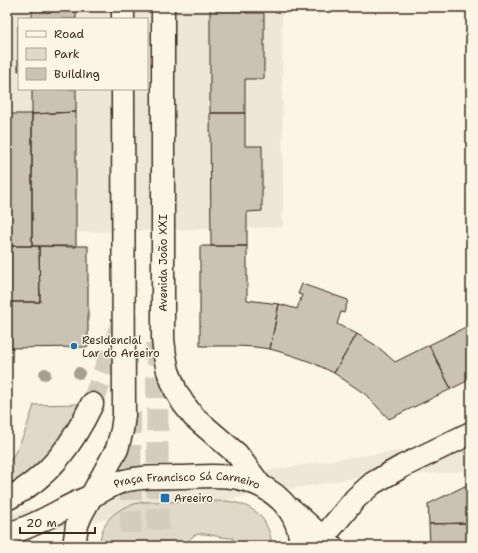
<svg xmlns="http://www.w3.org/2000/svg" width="478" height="553" font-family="'Shantell Sans',sans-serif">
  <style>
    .built { fill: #eee6d6; fill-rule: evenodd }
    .green { fill: #e0d8c8; stroke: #8e8173 }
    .building { fill: #ccc2b3; stroke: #3b2a1e }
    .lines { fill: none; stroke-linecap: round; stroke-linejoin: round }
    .major-tunnel { stroke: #d5ccbd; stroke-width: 22; stroke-dasharray: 22 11; stroke-linecap: butt }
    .minor-casing { stroke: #3b2a1e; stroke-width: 25 }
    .major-casing { stroke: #3b2a1e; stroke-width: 25 }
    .minor { stroke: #fcf5e5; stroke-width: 22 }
    .major { stroke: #fcf5e5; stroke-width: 22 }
    .tree { fill: #a89e8f }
    .poi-dot { fill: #1f6fb2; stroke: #fcf5e5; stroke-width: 1.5 }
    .labels { text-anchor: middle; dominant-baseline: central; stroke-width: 3; stroke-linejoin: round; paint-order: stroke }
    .street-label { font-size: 11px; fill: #3b2a1e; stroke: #fcf5e5 }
    .poi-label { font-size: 11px; fill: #3b2a1e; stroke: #fcf5e5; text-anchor: start }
  </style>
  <rect width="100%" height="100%" fill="#fcf5e5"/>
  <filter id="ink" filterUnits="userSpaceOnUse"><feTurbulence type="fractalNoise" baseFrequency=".025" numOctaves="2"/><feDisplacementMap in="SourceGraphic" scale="8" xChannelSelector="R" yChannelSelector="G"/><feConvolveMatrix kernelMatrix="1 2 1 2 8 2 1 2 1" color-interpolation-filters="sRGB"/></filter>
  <g filter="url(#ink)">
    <path class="built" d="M 7,7 L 282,7 L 283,227 L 7,234 ZM 19,19 L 147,19 L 147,89 L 19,89 Z
      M 471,442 L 471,471 L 355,478 L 7,536 L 7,513 L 352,457 Z"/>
    <path class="green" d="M 80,404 L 71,423 L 52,450 L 21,477 L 7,485 L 7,466 L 16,451 L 25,432 L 34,405 Z
      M 227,501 C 255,505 269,518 272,546 L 233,546 L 233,538 C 228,538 224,537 220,537 C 207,534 191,529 187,546 L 99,546 C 102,519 117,506 144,502 Z"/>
    <path class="building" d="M 32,7 L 76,7 L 76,19 L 32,19 Z
      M 210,7 L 245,7 L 246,13 L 264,13 L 264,79 L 245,79 L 245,113 L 210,113 Z
      M 18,26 L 19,26 L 19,71 L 18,71 Z
      M 32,89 L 76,89 L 76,112 L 32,114 Z
      M 76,112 L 76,247 L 32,246 L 32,114 Z
      M 210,113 L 245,113 L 245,146 L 262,146 L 262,211 L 247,212 L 247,246 L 211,246 Z
      M 7,114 L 32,114 L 32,246 L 7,246 Z
      M 7,246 L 39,246 L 40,302 L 7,302 Z
      M 39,246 L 88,246 L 88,347 L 7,348 L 7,302 L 40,302 Z
      M 200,246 L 247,246 L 247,300 L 279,304 L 270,349 L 255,347 L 235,346 L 200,346 Z
      M 302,284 L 348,300 L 344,313 L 341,312 L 337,324 L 357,334 L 334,373 L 311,362 L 291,355 L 270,349 L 279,304 L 297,309 L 302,295 L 298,294 Z
      M 470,325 L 471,379 L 451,389 L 429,345 Z
      M 357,334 L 377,346 L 395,362 L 429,345 L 451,389 L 389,419 L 365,394 L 334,373 Z
      M 471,483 L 471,523 L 429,524 L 428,504 Z
      M 465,523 L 471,523 L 471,546 L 430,546 L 429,524 Z"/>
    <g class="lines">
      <path class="major-tunnel" d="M 157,343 L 158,546
        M 92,404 L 123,320
        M 130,412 L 131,546"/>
      <defs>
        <path id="minor" d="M 316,546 L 356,498 L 373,483 L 403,466 L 471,433"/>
        <g id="major">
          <path d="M 123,7 L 123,19"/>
          <path d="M 163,7 L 163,339 L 165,356 L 168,371 L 176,391 L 183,403 L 194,417 L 237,454 L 260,485"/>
          <path d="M 7,499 C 49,478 72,445 92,404"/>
          <path d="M 292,510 L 332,546"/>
          <path id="s1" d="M 7,534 C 26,529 43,520 60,511 C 72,504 85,499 98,493 C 105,489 113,485 120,482 C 138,476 159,478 177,477 C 197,477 219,474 238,478 C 273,486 299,509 301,546"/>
          <path d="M 74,546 L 77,525 L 81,515 L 117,449 L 122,430 L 124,415 L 123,89"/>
        </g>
      </defs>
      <use href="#minor" class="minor-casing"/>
      <use href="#major" class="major-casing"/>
      <use href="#minor" class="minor"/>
      <use href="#major" class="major"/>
    </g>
    <g class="tree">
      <circle cx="79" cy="373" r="6"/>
      <circle cx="45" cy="374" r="6"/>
    </g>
  </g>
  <g class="poi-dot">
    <circle cx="74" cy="346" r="4"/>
    <rect x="160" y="493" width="10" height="10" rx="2"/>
  </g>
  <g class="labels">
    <g class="street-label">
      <text transform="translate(163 263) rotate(-90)">Avenida João XXI</text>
      <text stroke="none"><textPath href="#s1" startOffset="192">Praça Francisco Sá Carneiro</textPath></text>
    </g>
    <g class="poi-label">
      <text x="82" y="340">Residencial<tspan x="82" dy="13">Lar do Areeiro</tspan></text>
      <text x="174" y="498">Areeiro</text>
    </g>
  </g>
  <rect width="478" height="553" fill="none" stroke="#fcf5e5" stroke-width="24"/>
  <rect x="12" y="12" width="454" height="529" fill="none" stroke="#3b2a1e" stroke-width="1.5" filter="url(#ink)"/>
  <rect x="18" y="18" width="130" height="72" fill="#fcf5e5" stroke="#afa495"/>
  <rect x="26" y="31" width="20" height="6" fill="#fcf5e5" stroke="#afa495"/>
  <text x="54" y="38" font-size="12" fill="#3b2a1e">Road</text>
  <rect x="26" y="48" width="20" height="12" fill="#e0d8c8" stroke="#afa495"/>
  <text x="54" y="58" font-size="12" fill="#3b2a1e">Park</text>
  <rect x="26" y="68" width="20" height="12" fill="#ccc2b3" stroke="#afa495"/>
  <text x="54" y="78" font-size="12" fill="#3b2a1e">Building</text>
  <path d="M20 527v6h75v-6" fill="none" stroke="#3b2a1e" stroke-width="2"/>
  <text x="26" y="527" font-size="12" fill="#3b2a1e" stroke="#fcf5e5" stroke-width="3" paint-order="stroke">20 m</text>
</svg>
